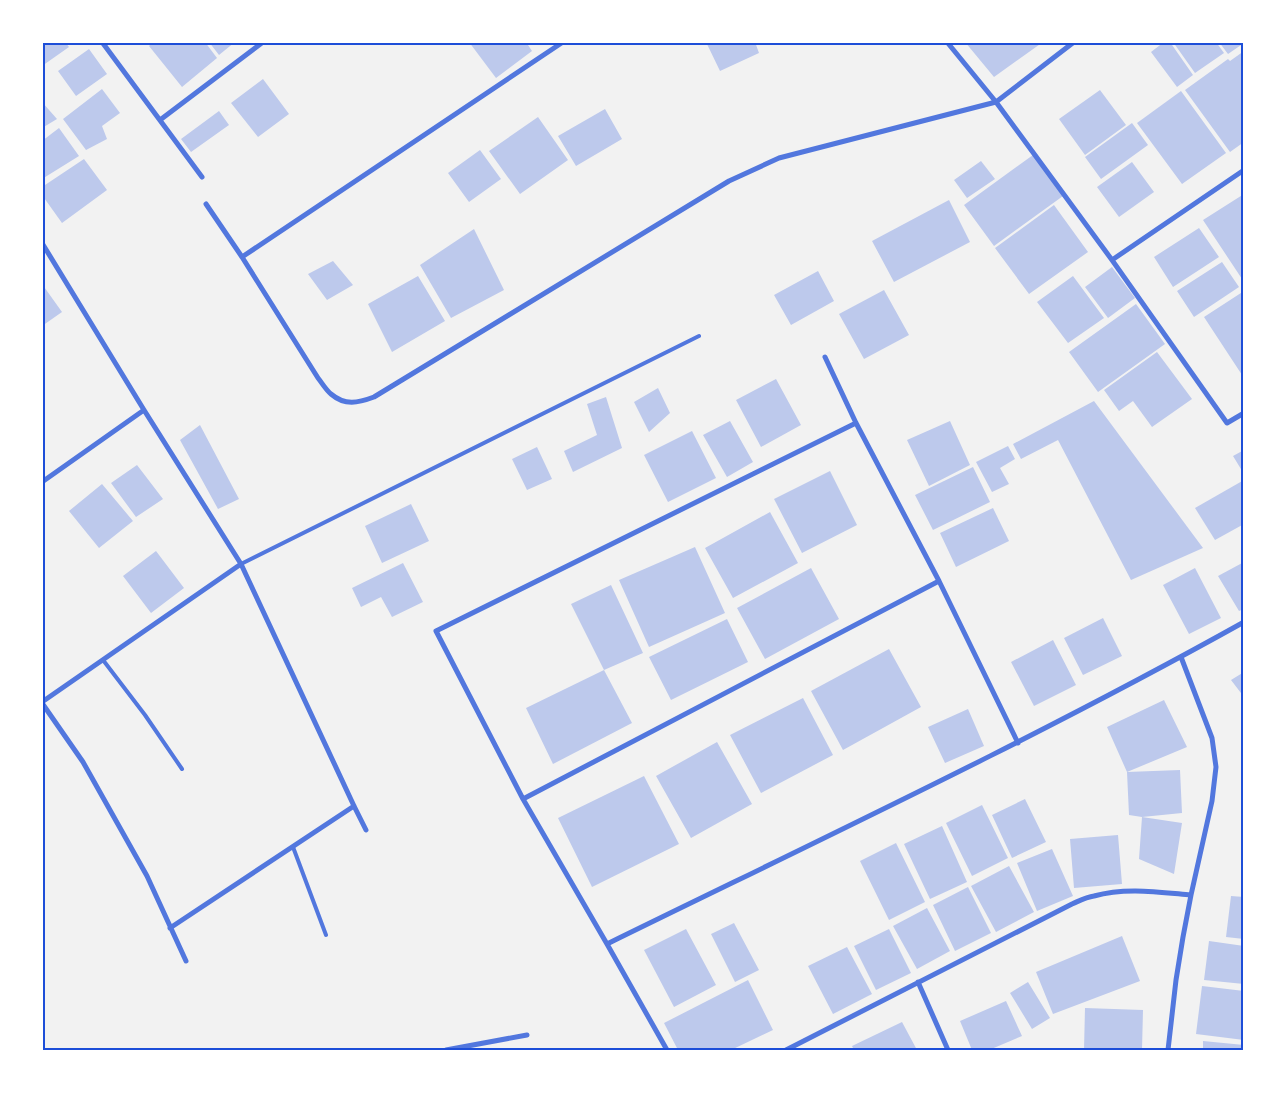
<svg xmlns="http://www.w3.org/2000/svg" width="1286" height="1093" font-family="'PT Sans',sans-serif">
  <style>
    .building { fill: #bdc9ec }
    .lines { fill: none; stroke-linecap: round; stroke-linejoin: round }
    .service { stroke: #5277de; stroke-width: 4 }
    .minor { stroke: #5277de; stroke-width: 5 }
    .neatline { fill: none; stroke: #1d4ed8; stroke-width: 2 }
  </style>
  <rect width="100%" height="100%" fill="#f2f2f2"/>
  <path class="building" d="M 42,42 L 65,42 L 69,47 L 42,66 Z
    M 153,42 L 205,42 L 217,58 L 182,87 L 149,46 Z
    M 209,42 L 235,42 L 219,55 Z
    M 469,42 L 526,42 L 532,51 L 496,78 Z
    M 706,42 L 755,42 L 759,53 L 720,71 Z
    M 965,42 L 1043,42 L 994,77 Z
    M 1164,42 L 1170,42 L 1193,75 L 1177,87 L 1151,52 Z
    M 1173,42 L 1216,42 L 1224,53 L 1195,73 Z
    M 1219,42 L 1244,42 L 1244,43 L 1228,54 Z
    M 89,49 L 107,74 L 76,96 L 58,71 Z
    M 1244,51 L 1244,142 L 1230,152 L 1185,90 L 1228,59 L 1230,61 Z
    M 263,79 L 289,114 L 258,137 L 231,103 Z
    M 102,89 L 120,113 L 102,126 L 107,139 L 86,150 L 63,119 Z
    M 1100,90 L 1126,125 L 1085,155 L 1059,119 Z
    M 1181,91 L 1226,153 L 1182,184 L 1137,123 Z
    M 42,102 L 57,119 L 42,128 Z
    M 605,109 L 622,139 L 576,166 L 558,136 Z
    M 219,111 L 229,125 L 191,152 L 181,139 Z
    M 538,117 L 568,160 L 520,194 L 489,151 Z
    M 1132,123 L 1148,145 L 1101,179 L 1085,157 Z
    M 59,128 L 79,156 L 42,179 L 42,141 Z
    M 480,150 L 501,179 L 469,202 L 448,173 Z
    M 1033,155 L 1063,196 L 994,246 L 964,205 Z
    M 84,159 L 107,190 L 62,223 L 42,195 L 42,187 Z
    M 981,161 L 995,179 L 967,198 L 954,180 Z
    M 1132,162 L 1154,192 L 1119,217 L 1097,187 Z
    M 1244,194 L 1244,282 L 1203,220 Z
    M 949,200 L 970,242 L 894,282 L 872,241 Z
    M 1054,205 L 1088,252 L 1029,294 L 995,248 Z
    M 1199,228 L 1219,257 L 1173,287 L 1154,257 Z
    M 474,229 L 504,290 L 451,318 L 420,265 Z
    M 333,261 L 353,285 L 327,300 L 308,274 Z
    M 1222,262 L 1239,287 L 1194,317 L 1177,291 Z
    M 1112,267 L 1135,298 L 1108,318 L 1085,287 Z
    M 818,271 L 834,301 L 791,325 L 774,295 Z
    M 418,276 L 445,321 L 392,352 L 368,304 Z
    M 1073,276 L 1104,318 L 1068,343 L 1037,302 Z
    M 42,284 L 62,312 L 42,326 Z
    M 884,290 L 909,335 L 864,359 L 839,314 Z
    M 1244,291 L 1244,378 L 1204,317 Z
    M 1136,304 L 1165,344 L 1098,392 L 1069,352 Z
    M 1157,352 L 1192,399 L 1152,427 L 1133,401 L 1119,411 L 1104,390 Z
    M 776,379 L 801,425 L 761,447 L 736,400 Z
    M 658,388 L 670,413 L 649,432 L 634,402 Z
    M 606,397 L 622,448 L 573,472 L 564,451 L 597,435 L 587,404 Z
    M 1094,401 L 1203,548 L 1131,580 L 1058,440 L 1021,459 L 1013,444 Z
    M 730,421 L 753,462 L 727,477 L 703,435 Z
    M 950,421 L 970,465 L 929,486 L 907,440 Z
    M 200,425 L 239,499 L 218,509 L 180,440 Z
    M 692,431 L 716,478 L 668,502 L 644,455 Z
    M 1008,446 L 1015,459 L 1000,468 L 1009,484 L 992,492 L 976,462 Z
    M 537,447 L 552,479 L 527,490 L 512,459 Z
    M 1244,450 L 1244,474 L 1233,456 Z
    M 137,465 L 163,499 L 136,517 L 111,483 Z
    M 973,467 L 990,502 L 933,530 L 915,495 Z
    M 830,471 L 857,525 L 802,553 L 774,499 Z
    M 1244,480 L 1244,524 L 1215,540 L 1195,508 Z
    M 102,484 L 133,521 L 99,548 L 69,511 Z
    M 411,504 L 429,541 L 382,563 L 365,526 Z
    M 993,508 L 1009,541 L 956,567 L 940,533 Z
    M 770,512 L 798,563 L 733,598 L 705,548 Z
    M 695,547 L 725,613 L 649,647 L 619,580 Z
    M 156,551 L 184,588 L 151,613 L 123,576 Z
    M 1244,562 L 1244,609 L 1239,611 L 1218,576 Z
    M 403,563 L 423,602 L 392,617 L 381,597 L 361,607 L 352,588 Z
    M 811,568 L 839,619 L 765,659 L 737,608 Z
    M 1195,568 L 1221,618 L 1189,634 L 1163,585 Z
    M 611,585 L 643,653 L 604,670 L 632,723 L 553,764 L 526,708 L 604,670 L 571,604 Z
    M 1103,618 L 1122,656 L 1083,675 L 1064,638 Z
    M 727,619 L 748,662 L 671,700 L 649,657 Z
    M 1053,640 L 1076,685 L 1034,706 L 1011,662 Z
    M 889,649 L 921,707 L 843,750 L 811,691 Z
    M 1244,672 L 1244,697 L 1231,680 Z
    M 803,698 L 833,755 L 761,793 L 730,735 Z
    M 1164,700 L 1187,747 L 1127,772 L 1107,727 Z
    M 968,709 L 984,746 L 945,763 L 928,727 Z
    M 717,742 L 752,804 L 691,838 L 656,776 Z
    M 1180,770 L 1182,813 L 1142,817 L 1129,815 L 1127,772 Z
    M 644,776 L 679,844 L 592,887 L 558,818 Z
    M 1025,799 L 1046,842 L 1012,858 L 992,815 Z
    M 982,805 L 1008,858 L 972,876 L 946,823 Z
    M 1142,817 L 1182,823 L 1174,874 L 1139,859 Z
    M 942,826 L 967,882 L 930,899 L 904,844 Z
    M 1118,835 L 1122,884 L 1074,888 L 1070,839 Z
    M 896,843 L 925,902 L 889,920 L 860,861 Z
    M 1052,849 L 1073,896 L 1037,911 L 1017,863 Z
    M 1009,866 L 1034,912 L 996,932 L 971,886 Z
    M 968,887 L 991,933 L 955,951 L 933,905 Z
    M 1231,896 L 1244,897 L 1244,939 L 1226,937 Z
    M 927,908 L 950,951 L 917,969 L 893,926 Z
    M 734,923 L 759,970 L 735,982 L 711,934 Z
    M 686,929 L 716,985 L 674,1007 L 644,950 Z
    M 889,929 L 911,973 L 876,990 L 854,946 Z
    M 1122,936 L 1140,981 L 1053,1014 L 1036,972 Z
    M 1209,941 L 1244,946 L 1244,984 L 1204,980 Z
    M 847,947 L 872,994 L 833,1014 L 808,966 Z
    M 748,980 L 773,1030 L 731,1050 L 678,1050 L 664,1023 Z
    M 1028,982 L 1050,1018 L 1032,1029 L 1010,993 Z
    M 1202,986 L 1244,991 L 1244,1040 L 1196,1034 Z
    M 1006,1001 L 1022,1036 L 989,1050 L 972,1050 L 960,1021 Z
    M 1085,1008 L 1143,1010 L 1142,1050 L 1084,1050 Z
    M 902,1022 L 917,1050 L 854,1050 L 852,1046 Z
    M 1203,1041 L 1244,1045 L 1244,1050 L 1203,1050 Z"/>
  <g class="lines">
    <path class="service" d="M 241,564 L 699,336
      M 103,660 L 145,715 L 182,769
      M 293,847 L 326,935"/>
    <path class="minor" d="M 102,42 L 202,177
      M 947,42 L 996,102 L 1112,260 L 1227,423 L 1244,413
      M 160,120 L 263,42
      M 206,204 L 242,257 L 318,378 C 322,383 326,390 331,394 C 345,406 358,403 374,397 L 729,181 L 779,158 L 996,102 L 1074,42
      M 42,243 L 144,410 L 241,564 L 354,806 L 366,830
      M 242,257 L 563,42
      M 1112,260 L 1244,170
      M 825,357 L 856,423 L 939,581 L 1018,743
      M 42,482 L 144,410
      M 42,702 L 241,564
      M 42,703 L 83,762 L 147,876 L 186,961
      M 523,799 L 939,581
      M 170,928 L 354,806
      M 607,944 C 821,839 1036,738 1244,622
      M 918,982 L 948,1050
      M 446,1050 L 527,1035
      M 667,1050 L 607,944 L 523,799 L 436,631 L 856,423
      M 786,1050 L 1072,904 C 1079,901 1086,897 1094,896 C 1125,887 1158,892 1191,895
      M 1168,1050 L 1176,980 L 1183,937 L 1191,895 L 1212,801 L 1216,767 L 1212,738 L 1181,657"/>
  </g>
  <rect width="1286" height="1093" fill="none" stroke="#ffffff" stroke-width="88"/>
  <rect x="44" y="44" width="1198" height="1005" class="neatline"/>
</svg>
